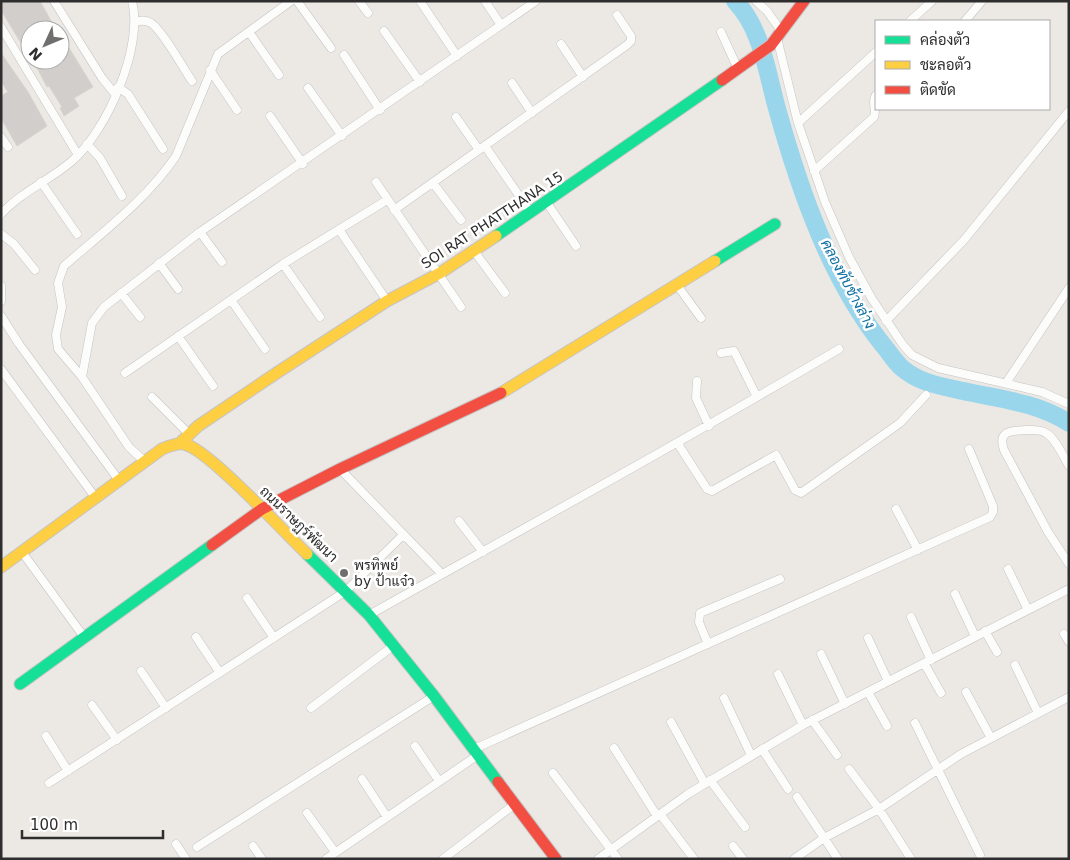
<svg xmlns="http://www.w3.org/2000/svg" width="1070" height="860" font-family="'DejaVu Sans',Sarabun,sans-serif">
  <style>
    .lines { fill: none; stroke-linecap: round; stroke-linejoin: round }
    .river { stroke: #99d6ec; stroke-width: 18 }
    .building { fill: #d1cecb; stroke: #d7d4d0 }
    .street-casing { stroke: #c5c4c5; stroke-width: 9 }
    .fast-casing { stroke: #c5c4c5; stroke-width: 13 }
    .slow-casing { stroke: #c5c4c5; stroke-width: 13 }
    .jam-casing { stroke: #c5c4c5; stroke-width: 13 }
    .street { stroke: #fcfcfb; stroke-width: 8 }
    .fast { stroke: #16e098; stroke-width: 11 }
    .slow { stroke: #ffcf43; stroke-width: 11 }
    .jam { stroke: #f24e42; stroke-width: 11 }
    .poi-dot { fill: #706f6e; stroke: #fff; stroke-width: 2 }
    .labels { text-anchor: middle; dominant-baseline: central; stroke-width: 5; stroke-linejoin: round; paint-order: stroke }
    .street-label { font-size: 14px; fill: #2e2e2e; stroke: #fff }
    .poi-label { font-size: 14px; fill: #2e2e2e; stroke: #fff; text-anchor: start }
    .water-label { font-size: 15px; font-style: italic; fill: #0d6fa3; stroke: #fff }
  </style>
  <rect width="100%" height="100%" fill="#ece8e4"/>
  <g class="lines">
    <path class="river" d="M 735,1 C 763,30 767,75 778,112 C 800,191 831,280 883,345 C 889,352 895,362 902,368 C 917,381 935,385 954,389 C 992,398 1035,401 1069,423"/>
  </g>
  <path class="building" d="M 1,1 L 40,1 L 56,30 L 30,30 L 30,58 L 1,10 Z
    M 66,43 L 93,87 L 74,98 L 79,106 L 64,116 L 60,108 L 62,107 L 49,86 L 47,87 L 33,60 L 60,60 L 60,46 Z
    M 1,53 L 28,92 L 47,126 L 17,146 L 1,118 L 1,96 L 8,92 L 1,81 Z"/>
  <g class="lines">
    <defs>
      <path id="street" d="M 54,1 L 102,78 L 115,94
        M 297,1 L 331,48
        M 359,1 L 368,13
        M 420,1 L 457,56
        M 485,1 L 501,25
        M 756,1 L 767,11 L 781,31
        M 910,21 L 932,1
        M 965,21 L 982,1
        M 136,22 C 141,20 146,20 151,23 C 163,31 183,68 192,81
        M 1,27 L 78,155
        M 384,31 L 420,82
        M 249,32 L 279,75
        M 721,32 L 738,69
        M 777,38 L 798,123 L 825,202 L 849,257 L 872,299 L 903,345 L 912,355 L 938,368 L 1042,392 L 1069,404
        M 561,44 L 583,77
        M 344,55 L 380,110
        M 210,70 L 237,110
        M 512,83 L 532,113
        M 118,87 L 128,94 L 163,149
        M 308,88 L 342,136
        M 270,116 L 303,164
        M 456,117 L 479,150
        M 798,123 L 876,52
        M 1,137 L 8,147
        M 87,144 L 100,158 L 122,196
        M 485,146 L 531,213
        M 814,171 L 874,117 C 877,109 871,101 876,95
        M 41,182 L 77,234
        M 376,182 L 461,307
        M 433,183 L 461,220
        M 547,203 L 576,246
        M 394,210 L 627,45 L 631,41 L 631,36 L 617,15
        M 1,214 C 21,192 50,180 72,161 C 107,131 144,46 132,1
        M 340,231 L 387,301
        M 200,232 L 222,262
        M 1,234 L 14,244 L 35,270
        M 474,251 L 505,293
        M 159,263 L 178,289
        M 283,264 L 320,317
        M 677,285 L 701,318
        M 1,286 L 1,301
        M 121,293 L 140,317
        M 231,300 L 265,349
        M 1,316 L 19,344 L 118,479
        M 886,321 L 964,240 L 1069,111
        M 178,336 L 213,386
        M 721,353 L 734,351 L 757,397
        M 1,369 L 95,497
        M 125,373 L 283,264 L 387,200
        M 82,377 L 92,323 L 104,307 L 200,232 L 536,1
        M 697,381 L 696,398 L 709,426
        M 1006,383 L 1069,288
        M 152,397 L 189,434
        M 678,444 L 707,489 L 712,491 L 776,455 L 795,490 L 801,493 L 900,423 L 926,395
        M 144,461 L 129,447 L 82,377 L 58,349 L 56,335 L 62,307 L 58,283 L 64,266 C 103,232 147,199 176,156 L 218,54 L 291,1
        M 1069,466 C 1063,456 1056,439 1046,433 C 1040,429 1033,430 1026,430 C 1012,431 997,430 1004,450 L 1048,532 L 1069,564
        M 340,469 L 442,574
        M 896,509 L 918,550
        M 459,521 L 483,552
        M 22,552 L 84,637
        M 1008,569 L 1028,610
        M 955,594 L 975,636
        M 247,598 L 274,638
        M 369,615 C 526,527 684,441 839,349
        M 911,617 L 931,660
        M 985,631 L 997,652
        M 1064,634 L 1069,642
        M 196,637 L 220,673
        M 868,638 L 888,681
        M 708,644 L 699,622 L 700,613 L 780,579
        M 821,654 L 845,704
        M 924,663 L 941,693
        M 1015,665 L 1038,713
        M 141,671 L 166,708
        M 778,674 L 803,725
        M 868,692 L 887,726
        M 966,692 L 991,738
        M 724,698 L 751,755
        M 92,705 L 117,740
        M 311,708 L 393,646
        M 812,720 L 837,755
        M 671,722 L 705,784
        M 915,723 L 980,855
        M 46,736 L 68,771
        M 415,746 L 439,781
        M 614,748 L 657,816
        M 474,749 L 990,517 L 993,512 L 993,506 L 969,449
        M 762,749 L 788,789
        M 849,769 L 879,809 L 911,859
        M 553,773 L 618,859
        M 362,779 L 387,817
        M 710,780 L 745,827
        M 49,783 L 346,591 L 403,535
        M 797,797 L 838,859
        M 307,813 L 335,852
        M 660,814 L 694,859
        M 176,844 L 186,859
        M 253,846 L 262,859
        M 733,846 L 743,859
        M 197,847 L 434,696
        M 326,859 L 478,755
        M 443,859 L 515,804
        M 598,859 L 688,794 L 803,725 L 1069,589
        M 794,859 L 824,838 L 879,809 L 961,754 L 1069,697"/>
      <path id="fast" d="M 496,236 L 722,80
        M 715,261 L 775,224
        M 307,554 L 369,615 L 434,696 L 498,782
        M 20,684 L 212,545"/>
      <path id="slow" d="M 501,393 L 715,261
        M 179,444 L 198,426 L 278,372 L 387,301 L 440,273 L 496,236
        M 1,567 L 162,449 C 169,446 177,443 184,444 C 207,448 286,534 307,554"/>
      <path id="jam" d="M 722,80 L 771,45 L 804,1
        M 212,545 L 262,509 L 340,469 L 501,393
        M 498,782 L 556,859"/>
    </defs>
    <use href="#street" class="street-casing"/>
    <use href="#fast" class="fast-casing"/>
    <use href="#slow" class="slow-casing"/>
    <use href="#jam" class="jam-casing"/>
    <use href="#street" class="street"/>
    <use href="#fast" class="fast"/>
    <use href="#slow" class="slow"/>
    <use href="#jam" class="jam"/>
  </g>
  <circle class="poi-dot" cx="344" cy="573" r="5"/>
  <g class="labels">
    <g class="street-label">
      <text transform="translate(492 220) rotate(-33)">SOI RAT PHATTHANA 15</text>
      <text transform="translate(299 524) rotate(44)">ถนนราษฏร์พัฒนา</text>
    </g>
    <g class="poi-label">
      <text x="354" y="565">พรทิพย์<tspan x="354" dy="16">by ป้าแจ๋ว</tspan></text>
    </g>
    <g class="water-label">
      <text transform="translate(848 284) rotate(62)">คลองทับช้างล่าง</text>
    </g>
  </g>
  <rect width="1070" height="860" fill="none" stroke="#2e2e2e" stroke-width="5"/>
  <rect x="875" y="20" width="175" height="90" fill="#ffffff" stroke="#ababab"/>
  <rect x="885" y="36" width="25" height="8" fill="#16e098" stroke="#ababab"/>
  <text x="920" y="45" font-size="15" fill="#2e2e2e">คล่องตัว</text>
  <rect x="885" y="61" width="25" height="8" fill="#ffcf43" stroke="#ababab"/>
  <text x="920" y="70" font-size="15" fill="#2e2e2e">ชะลอตัว</text>
  <rect x="885" y="86" width="25" height="8" fill="#f24e42" stroke="#ababab"/>
  <text x="920" y="95" font-size="15" fill="#2e2e2e">ติดขัด</text>
  <g transform="translate(45 45) rotate(226)"><circle r="24" fill="#ffffff" stroke="#ababab"/>
  <path d="M0-4L9 19L0 12L-9 19Z" fill="#706f6e"/>
  <text y="-8" font-size="14" font-weight="bold" text-anchor="middle" fill="#2e2e2e">N</text>
  </g>
  <path d="M22 830v8h141v-8" fill="none" stroke="#2e2e2e" stroke-width="2.5"/>
  <text x="30" y="830" font-size="15" fill="#2e2e2e" stroke="#ffffff" stroke-width="4" paint-order="stroke">100 m</text>
</svg>
